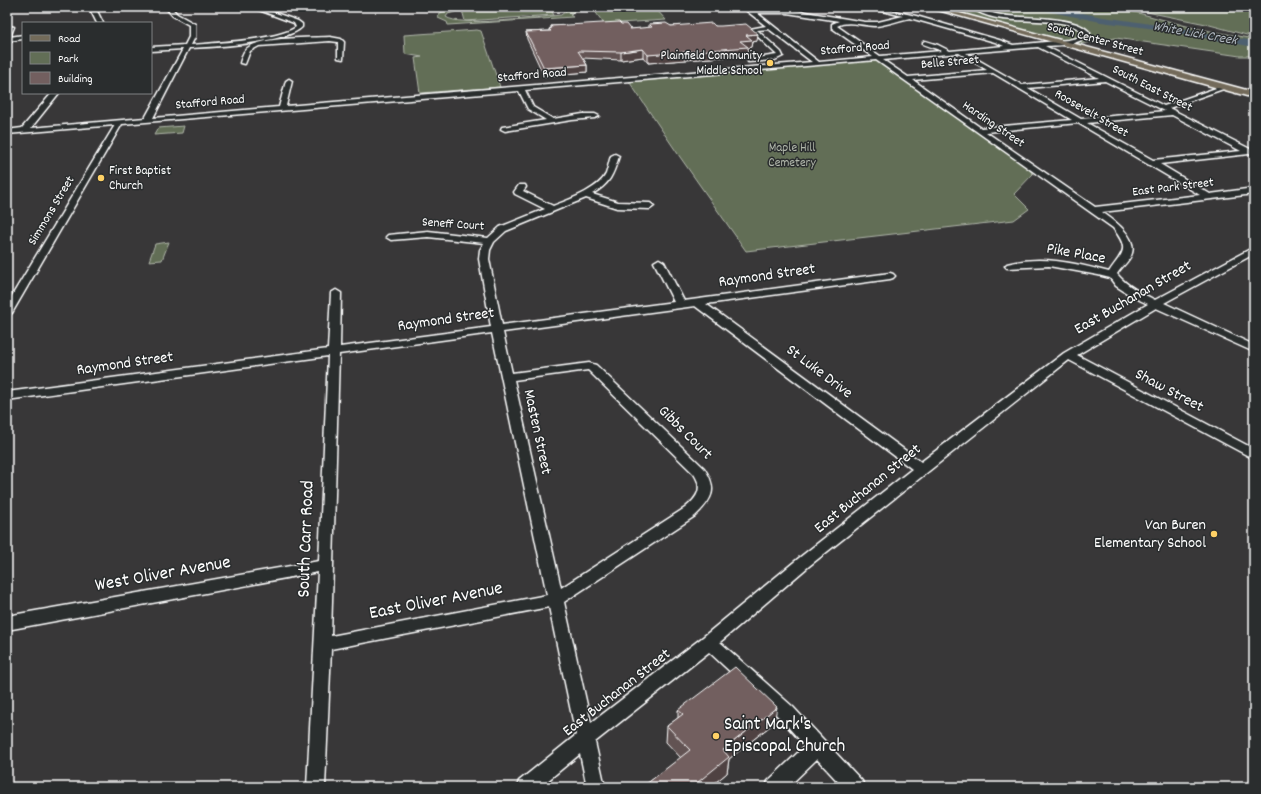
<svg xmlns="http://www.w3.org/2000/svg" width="1261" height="794" font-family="Dekko,sans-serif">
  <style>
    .green { fill: #626e56; stroke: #b0b6aa }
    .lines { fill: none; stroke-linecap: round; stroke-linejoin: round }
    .river { fill: #4e6070; fill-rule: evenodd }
    .minor-casing { stroke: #fff; stroke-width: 3 }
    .major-casing { stroke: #fff; stroke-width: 3 }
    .minor { fill: #2a2d2e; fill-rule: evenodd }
    .major { fill: #736b5a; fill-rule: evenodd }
    .wall { fill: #625252; stroke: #fff }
    .shaded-wall { fill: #504242; stroke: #fff }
    .building { fill: #725f5f; stroke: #fff }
    .poi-dot { fill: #ffd166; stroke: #2a2d2e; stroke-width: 1.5 }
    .labels { text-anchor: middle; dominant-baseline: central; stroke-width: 3; stroke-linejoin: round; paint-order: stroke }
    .far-street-label { font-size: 13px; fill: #fff; stroke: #2a2d2e }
    .far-poi-label { font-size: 13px; fill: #fff; stroke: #2a2d2e; text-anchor: end }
    .far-park-label { font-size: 13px; fill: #b0b6aa; stroke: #2a2d2e }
    .far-water-label { font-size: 14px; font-style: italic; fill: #afb7bf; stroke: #2a2d2e }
    .street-label { font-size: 16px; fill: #fff; stroke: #2a2d2e }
    .poi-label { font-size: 16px; fill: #fff; stroke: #2a2d2e; text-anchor: end }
    .near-street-label { font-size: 19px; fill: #fff; stroke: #2a2d2e }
    .near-poi-label { font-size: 19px; fill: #fff; stroke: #2a2d2e; text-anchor: start }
  </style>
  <rect width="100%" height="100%" fill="#383738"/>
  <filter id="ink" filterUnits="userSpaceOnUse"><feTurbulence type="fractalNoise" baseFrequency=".025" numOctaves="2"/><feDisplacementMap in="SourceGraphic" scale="8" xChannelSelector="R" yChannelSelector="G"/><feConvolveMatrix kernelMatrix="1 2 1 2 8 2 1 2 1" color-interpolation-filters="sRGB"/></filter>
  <g filter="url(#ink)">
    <path class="green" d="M 463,7 L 499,7 L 465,9 L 448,14 L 446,17 C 459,27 533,18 552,16 L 561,15 L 567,10 L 563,7 L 573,7 L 575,10 L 570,15 L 573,17 L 448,25 L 447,22 L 438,18 L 440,13 L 453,8 Z
      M 515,7 L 549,7 L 554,15 L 465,21 L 462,10 Z
      M 592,7 L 654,7 L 666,20 L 604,24 Z
      M 927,7 L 1116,7 L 1194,28 L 1254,39 L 1254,56 L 1240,56 L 1116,38 L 1073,45 Z
      M 1122,7 L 1254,7 L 1254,37 L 1206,24 Z
      M 477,30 L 481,31 L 500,87 L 420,93 L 415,58 L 422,57 L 405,54 L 404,35 Z
      M 878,59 L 1017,155 L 1033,174 L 1014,194 L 1029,209 L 1014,220 L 746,251 L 680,157 L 628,80 Z
      M 184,126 L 182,133 L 154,135 L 158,128 Z
      M 169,242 L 162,260 L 149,261 L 155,244 Z"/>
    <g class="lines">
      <path class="river" d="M 1037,7 C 1060,7 1081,13 1103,17 C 1154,24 1204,32 1254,41 L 1254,47 L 1156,29 L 1101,22 L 1041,10 Z"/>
      <defs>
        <path id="minor" d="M 89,7 L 95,7 L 103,23 L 97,23 Z
          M 165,7 L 171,7 L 177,14 L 195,24 L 195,37 L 191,45 C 215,43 279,40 296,27 L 294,23 L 251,7 L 259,7 L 298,21 L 302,24 L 302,27 C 287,43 212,47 189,48 L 153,118 L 279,107 L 286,81 L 289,79 L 292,81 L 286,106 L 812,62 L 769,29 L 757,30 L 781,52 L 783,56 L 775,60 L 748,62 L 748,60 L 750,59 L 777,55 L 750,29 L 766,26 L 747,11 L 746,10 L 749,8 L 753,10 L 787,9 L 865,22 L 878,22 L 903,16 L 866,7 L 876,7 L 916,16 L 999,40 L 1013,45 L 1068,40 L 1077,38 L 1084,33 C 1062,11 1000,31 971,7 C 982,7 990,14 1001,15 C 1022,19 1078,15 1090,33 C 1079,46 1061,45 1045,46 L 1164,106 L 1222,86 L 1226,86 L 1226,88 L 1169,108 L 1254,151 L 1254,156 L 1249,154 L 1160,164 L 1210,194 L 1254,188 L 1254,194 L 1102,212 C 1113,220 1137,236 1132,253 C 1130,261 1121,267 1117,274 C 1127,286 1141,293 1155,300 L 1254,247 L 1254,254 L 1164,303 L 1254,345 L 1254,352 L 1156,308 L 1077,355 L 1254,449 L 1254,459 L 1069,360 L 809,566 L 720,642 L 793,707 L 862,781 L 864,787 L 843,787 L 817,759 L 788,787 L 766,787 L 768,781 L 805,746 L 781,719 L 709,652 L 595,742 L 605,787 L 587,787 L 580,754 L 540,787 L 517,787 L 519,781 L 576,735 L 549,607 L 331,649 L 325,787 L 307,787 L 318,572 L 7,630 L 7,616 L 319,561 L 328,356 L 7,400 L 7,392 L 328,349 L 331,293 L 336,290 L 341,293 L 340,347 L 491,327 L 479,259 L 480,250 L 484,243 L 428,237 L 391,240 L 386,237 L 388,235 L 428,231 L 488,238 L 500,227 L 545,209 L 515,194 L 514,192 L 519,185 L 525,185 L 526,187 L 523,191 L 553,206 C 568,200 598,190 606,174 C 608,168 609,162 611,156 L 615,154 L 619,156 C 613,175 610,184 592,194 L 618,202 L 650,203 L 654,206 L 650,209 L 617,208 L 586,198 L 506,231 L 494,242 L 490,250 L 489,259 L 502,325 L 674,302 L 654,262 L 659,259 L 664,262 L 684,301 L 890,273 L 893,274 L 895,276 L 893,278 L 890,279 L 706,304 L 921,462 L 1064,353 L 1148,304 L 1133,297 L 1116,286 L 1110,278 L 1098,275 L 1049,266 L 1007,268 L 1005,266 L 1007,264 C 1041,255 1075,263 1109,272 C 1122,252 1131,251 1113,228 L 876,60 L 525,90 L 533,107 L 553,119 L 583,114 L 595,114 L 599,116 L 595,118 L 572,120 L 505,131 L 501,129 L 502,127 L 546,120 L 528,109 L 519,91 L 122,124 L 12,313 L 7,316 L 7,304 L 115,125 L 7,134 L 7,130 L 22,128 L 52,93 L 59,93 L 31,128 L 145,118 L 183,49 L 151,51 L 151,47 L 185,45 L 189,37 L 189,25 L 173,16 ZM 757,13 L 787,13 L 839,21 L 832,24 L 832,28 L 873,57 L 819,62 ZM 910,18 L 995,42 L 1004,46 L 950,51 L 938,45 L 925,41 L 923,42 L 923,44 L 942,51 L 880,56 L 837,26 C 848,20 863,26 876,26 C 887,25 899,20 910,18 ZM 1038,47 L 1099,78 L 1022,85 L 966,53 ZM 959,53 L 987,70 L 908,77 L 883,60 ZM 993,73 L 1072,120 L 981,128 L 913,80 ZM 1105,81 L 1165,111 L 1081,119 L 1028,88 ZM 1172,115 L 1241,151 L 1153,160 L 1087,123 ZM 1078,123 L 1200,195 L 1095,207 L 986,132 ZM 695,306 L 912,469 L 799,558 L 703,637 L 591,723 L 564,602 L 695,516 C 713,499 718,489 704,468 L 596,365 L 589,363 L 512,373 L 503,332 ZM 492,333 L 547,595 L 331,636 L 339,354 ZM 588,370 L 694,474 C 704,489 697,498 685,508 L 561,588 L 514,380 Z
          M 9,26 L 14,27 L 10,37 L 23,35 L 23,39 L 7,41 L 7,30 Z
          M 330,37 L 341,39 L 344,42 L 343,59 L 338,58 L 338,42 L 330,41 L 259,46 L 250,51 L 245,64 L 240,63 C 242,57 243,50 249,47 C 263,37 311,38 330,37 Z"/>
        <path id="major" d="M 927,7 L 937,7 L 1254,92 L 1254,98 Z"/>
      </defs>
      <use href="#minor" class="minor-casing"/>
      <use href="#major" class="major-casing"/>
      <use href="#minor" class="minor"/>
      <use href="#major" class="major"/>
    </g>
    <path class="wall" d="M 621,24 L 630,29 L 649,28 L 649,24 L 671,26 L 715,26 L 757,41 L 752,42 L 751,47 L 748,48 L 747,55 L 648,63 L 643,57 L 621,60 L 583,58 L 587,65 L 587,72 L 544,76 L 527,39 L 526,32 L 549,31 L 549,29 L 551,28 L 551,26 Z
      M 678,710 L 774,723 L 729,759 L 727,773 L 710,787 L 645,787 L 645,785 L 681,758 L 666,742 L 667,726 L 678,718 Z"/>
    <path class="shaded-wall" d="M 758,34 L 757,41 L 752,42 L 751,47 L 748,48 L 747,55 L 648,63 L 648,55 L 746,35 Z
      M 643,49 L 643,57 L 621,60 L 621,52 Z
      M 587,65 L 587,72 L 544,76 L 544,68 Z
      M 777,707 L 774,723 L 729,759 L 727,773 L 710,787 L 692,787 L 723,750 Z"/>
    <path class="building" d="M 619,22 L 621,24 L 626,24 L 630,29 L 652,27 L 649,24 L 666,23 L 671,26 L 712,23 L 715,26 L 721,26 L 746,24 L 758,34 L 746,35 L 752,40 L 740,41 L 748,47 L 648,55 L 643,49 L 621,52 L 578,51 L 587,65 L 544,68 L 526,32 L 551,31 L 549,29 L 552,28 L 551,26 Z
      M 735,667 L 777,707 L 723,750 L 729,757 L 692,787 L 647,787 L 645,785 L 690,750 L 667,726 L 683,714 L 678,710 Z"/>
  </g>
  <g class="poi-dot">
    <circle cx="770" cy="63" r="4"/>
    <circle cx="101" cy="178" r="4"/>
    <circle cx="1214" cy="534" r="4"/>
    <circle cx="716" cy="736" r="4"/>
  </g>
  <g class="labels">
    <g class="far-street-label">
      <text transform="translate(1095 40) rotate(15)">South Center Street</text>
      <text transform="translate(855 49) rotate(-5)">Stafford Road</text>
      <text transform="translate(950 63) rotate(-5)">Belle Street</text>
      <text transform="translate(532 76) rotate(-5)">Stafford Road</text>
      <text transform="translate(1152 89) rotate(27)">South East Street</text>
      <text transform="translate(210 103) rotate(-5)">Stafford Road</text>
      <text transform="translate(1091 114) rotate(30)">Roosevelt Street</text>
      <text transform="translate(993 125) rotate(34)">Harding Street</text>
      <text transform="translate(1173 188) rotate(-7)">East Park Street</text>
      <text transform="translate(52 211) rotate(-59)">Simmons Street</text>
      <text transform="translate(453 225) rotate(4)">Seneff Court</text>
    </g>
    <g class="far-poi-label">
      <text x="762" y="56">Plainfield Community<tspan x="762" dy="15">Middle School</tspan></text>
      <text x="109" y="171" text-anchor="start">First Baptist<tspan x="109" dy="15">Church</tspan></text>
    </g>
    <g class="far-park-label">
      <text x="792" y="148">Maple Hill<tspan x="792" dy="15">Cemetery</tspan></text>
    </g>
    <g class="far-water-label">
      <text transform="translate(1195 34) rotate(10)">White Lick Creek</text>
    </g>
    <g class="street-label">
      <text transform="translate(1076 254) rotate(10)">Pike Place</text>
      <text transform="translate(767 276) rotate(-8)">Raymond Street</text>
      <text transform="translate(1133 298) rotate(-30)">East Buchanan Street</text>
      <text transform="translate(446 320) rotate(-8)">Raymond Street</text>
      <text transform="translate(125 364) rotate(-8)">Raymond Street</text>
      <text transform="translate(819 372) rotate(37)">St Luke Drive</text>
      <text transform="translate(1169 391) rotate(28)">Shaw Street</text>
      <text transform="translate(537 432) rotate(78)">Masten Street</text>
      <text transform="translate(685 433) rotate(45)">Gibbs Court</text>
      <text transform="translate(868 489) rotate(-39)">East Buchanan Street</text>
      <text transform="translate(617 693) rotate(-38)">East Buchanan Street</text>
    </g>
    <g class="poi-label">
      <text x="1206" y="525">Van Buren<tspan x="1206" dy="18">Elementary School</tspan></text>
    </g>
    <g class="near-street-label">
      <text transform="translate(307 539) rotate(-88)">South Carr Road</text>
      <text transform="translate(163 575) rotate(-10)">West Oliver Avenue</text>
      <text transform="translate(436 602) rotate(-11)">East Oliver Avenue</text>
    </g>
    <g class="near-poi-label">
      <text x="724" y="725">Saint Mark's<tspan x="724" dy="22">Episcopal Church</tspan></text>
    </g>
  </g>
  <rect width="1261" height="794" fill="none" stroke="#2a2d2e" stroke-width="24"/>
  <rect x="12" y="12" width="1237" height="770" fill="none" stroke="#fff" stroke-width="1.5" filter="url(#ink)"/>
  <rect x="22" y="22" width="130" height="72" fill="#2a2d2e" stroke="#7f8182"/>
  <rect x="30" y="35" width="20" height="6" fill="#736b5a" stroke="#7f8182"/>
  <text x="58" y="42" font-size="12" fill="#ffffff">Road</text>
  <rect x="30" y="52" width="20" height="12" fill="#626e56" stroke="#7f8182"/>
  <text x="58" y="62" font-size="12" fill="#ffffff">Park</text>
  <rect x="30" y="72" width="20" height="12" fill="#725f5f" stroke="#7f8182"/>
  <text x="58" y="82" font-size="12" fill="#ffffff">Building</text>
</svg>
